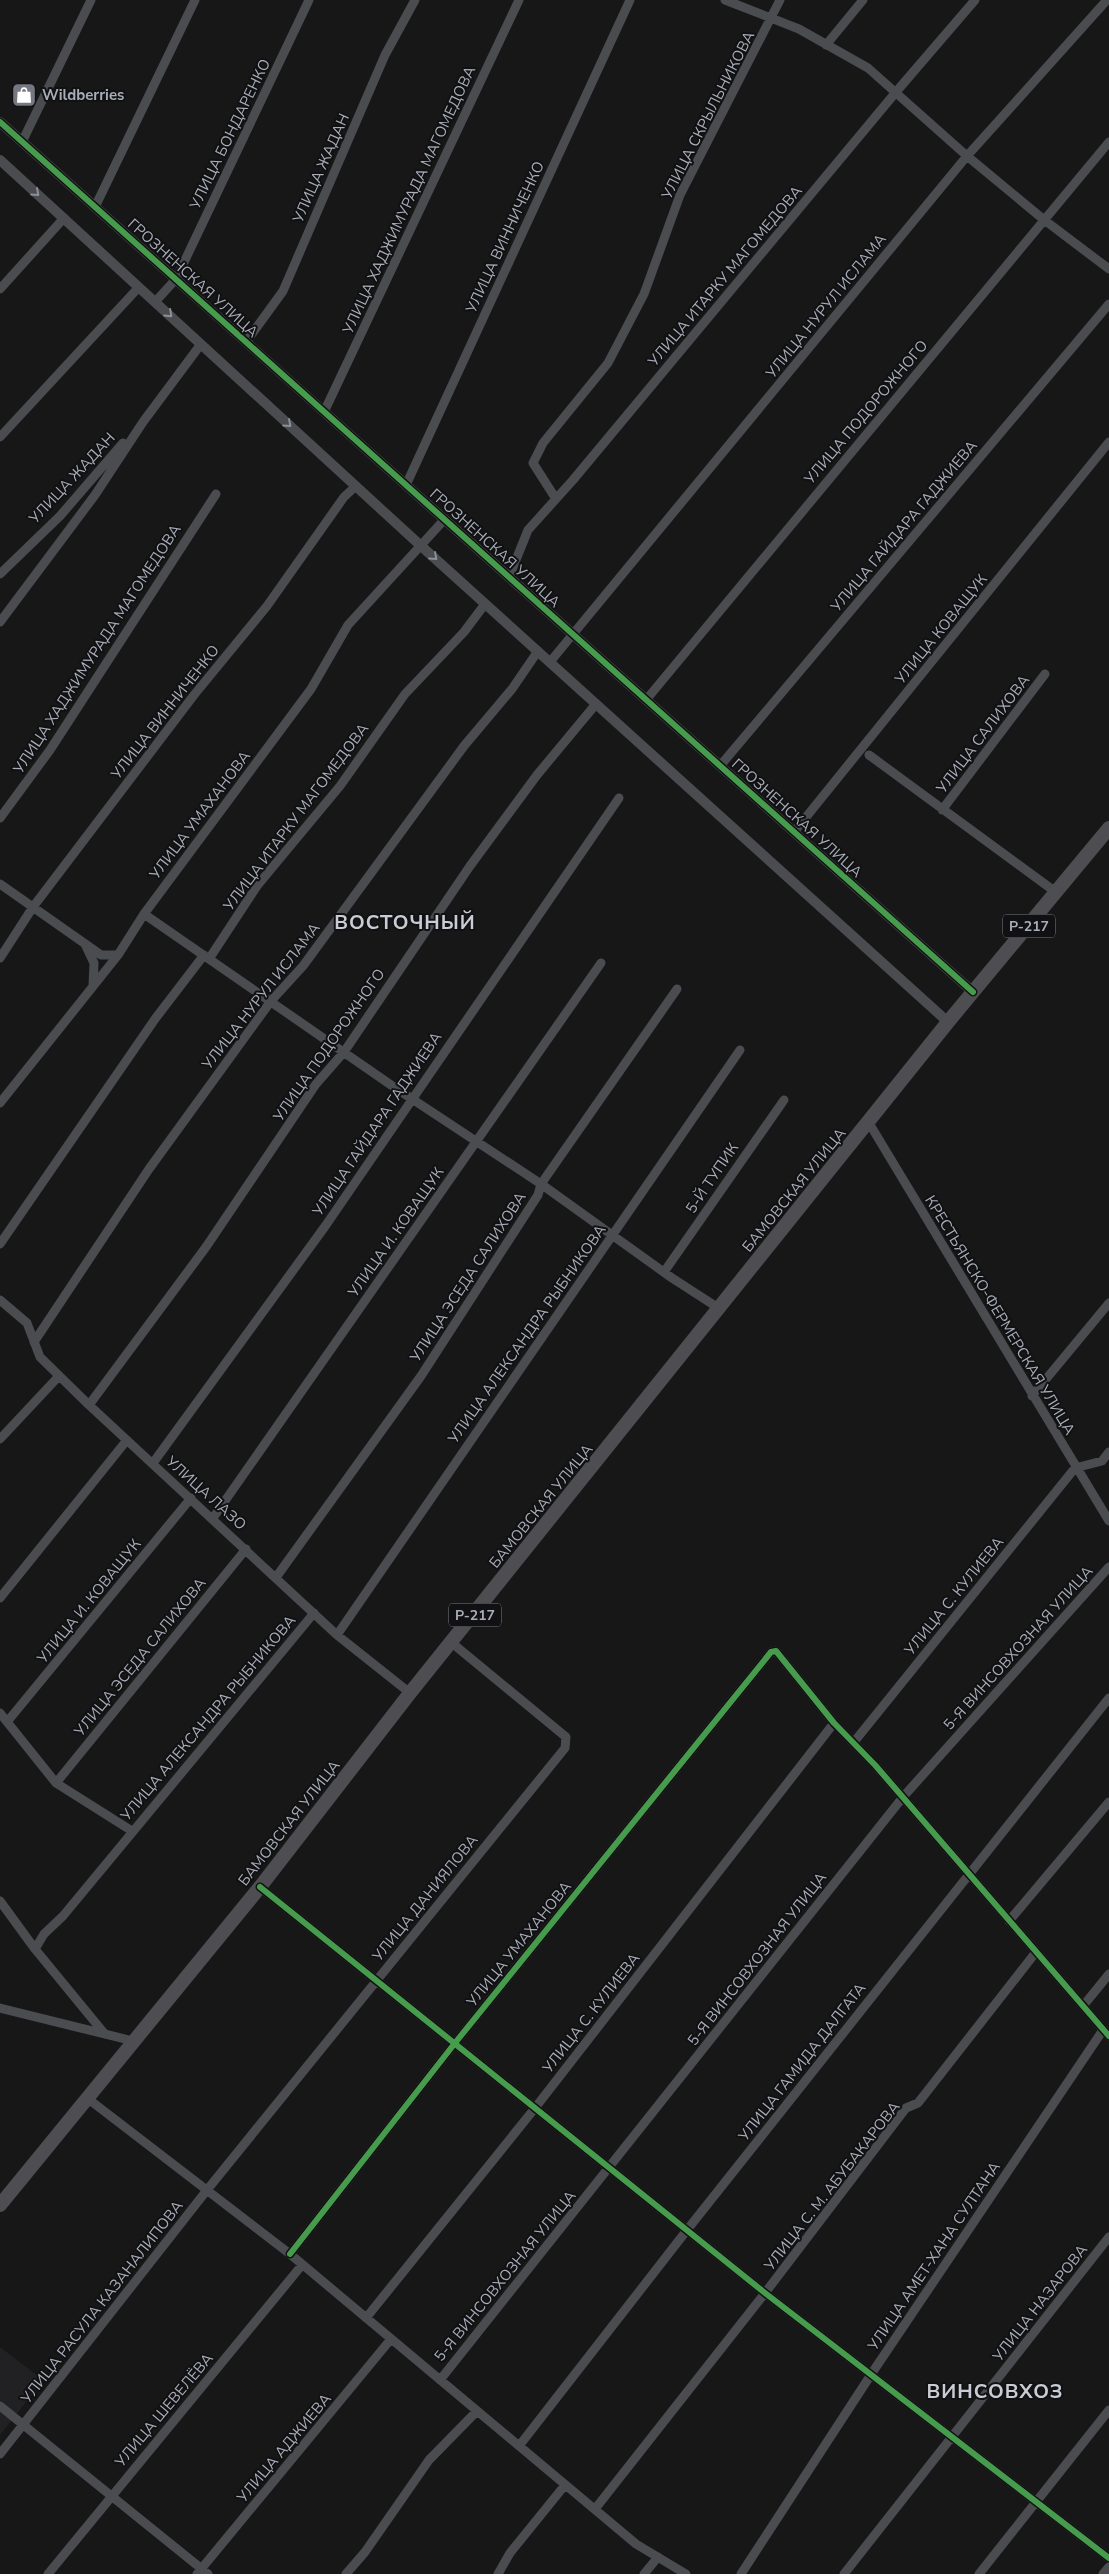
<svg xmlns="http://www.w3.org/2000/svg" width="1109" height="2574" font-family="'Nunito Sans',sans-serif">
  <style>
    .built { fill: #212123 }
    .lines { fill: none; stroke-linecap: round; stroke-linejoin: round }
    .minor { stroke: #4b4c50; stroke-width: 9 }
    .tertiary { stroke: #4b4c50; stroke-width: 10 }
    .trunk { stroke: #4e4e52; stroke-width: 14 }
    .cycleway-casing { stroke: #111113; stroke-width: 9 }
    .cycleway { stroke: #469c4c; stroke-width: 6 }
    .oneway { stroke: #8c9099 }
    .labels { text-anchor: middle; dominant-baseline: central; stroke-width: 4; stroke-linejoin: round; paint-order: stroke }
    .shield { fill: #111113; stroke: #7b7e86; stroke-width: 1 }
    .shield-label { font-size: 14px; font-weight: bold; fill: #a8adb8 }
    .poi-label { font-size: 15px; font-weight: bold; fill: #a8adb8; stroke: #111113; text-anchor: start }
    .street-label { font-size: 15px; fill: #a8adb8; stroke: #111113 }
    .district-label { font-size: 20px; font-weight: bold; letter-spacing: 1px; fill: #c9ccd4; stroke: #111113 }
  </style>
  <rect width="100%" height="100%" fill="#171717"/>
  <path class="built" d="M 0,2347 L 43,2380 L 0,2435 Z"/>
  <g class="lines">
    <path class="minor" d="M 725,0 L 799,29 L 868,68 L 967,156 L 1043,219 L 1109,269
      M 826,45 L 863,0
      M 22,142 L 91,0
      M 95,207 L 195,0
      M 0,289 L 64,218
      M 155,302 L 176,279 L 309,0
      M 246,342 L 283,291 L 385,55 L 415,0
      M 324,412 L 519,0
      M 0,437 L 139,287
      M 406,485 L 630,0
      M 556,499 L 533,463 L 543,443 L 608,363 L 644,294 L 680,195 L 780,0
      M 0,574 L 60,516 L 123,443
      M 509,577 L 528,530 L 573,480 L 896,92 L 975,0
      M 0,622 L 95,495 L 143,422 L 201,344
      M 550,662 L 967,156 L 1107,0
      M 646,700 L 1109,142
      M 869,755 L 1057,893
      M 720,766 L 1109,304
      M 942,810 L 1045,674
      M 0,818 L 50,750 L 216,494
      M 794,832 L 1109,442
      M 0,884 L 101,955 L 118,955
      M 144,914 L 391,1085 L 541,1184 L 672,1278 L 720,1309
      M 85,944 L 94,963 L 93,986
      M 0,958 L 33,907 L 194,695 L 267,606 L 344,497 L 356,486
      M 209,959 L 257,886 L 340,786 L 405,694 L 464,632 L 485,604
      M 0,1103 L 118,955 L 144,914 L 311,689 L 348,625 L 444,520
      M 869,1123 L 1109,1521
      M 0,1244 L 155,1019 L 204,955
      M 664,1272 L 784,1100
      M 0,1300 L 27,1323 L 40,1357 L 89,1405 L 337,1635 L 410,1693
      M 34,1342 L 149,1169 L 271,1001 L 303,966 L 464,746 L 512,689 L 538,651
      M 1032,1396 L 1109,1303
      M 89,1405 L 206,1247 L 316,1084 L 344,1052 L 470,866 L 537,775 L 596,704
      M 0,1439 L 59,1376
      M 153,1463 L 326,1225 L 619,798
      M 213,1518 L 601,963
      M 277,1576 L 421,1376 L 538,1195 L 541,1184 L 677,989
      M 0,1598 L 127,1440
      M 337,1635 L 740,1050
      M 0,1713 L 56,1783 L 132,1831
      M 7,1722 L 191,1498
      M 854,1742 L 1075,1468 L 1102,1461 L 1109,1452
      M 56,1783 L 246,1549
      M 260,1887 L 765,2293 L 1109,2558
      M 0,1901 L 35,1949 L 104,2033
      M 1009,1921 L 1109,1802
      M 35,1949 L 44,1934 L 63,1916 L 314,1613
      M 1083,2006 L 1109,1974
      M 0,2008 L 133,2041
      M 87,2098 L 290,2254 L 636,2544 L 686,2574
      M 290,2254 L 455,2043 L 771,1652 L 776,1651 L 834,1723 L 875,1765 L 1109,2036
      M 366,2318 L 535,2108 L 834,1723
      M 440,2380 L 903,1797 L 1109,1567
      M 0,2406 L 208,2574
      M 519,2446 L 687,2230 L 1109,1698
      M 0,2454 L 207,2190 L 565,1748 L 566,1737 L 452,1643
      M 595,2509 L 765,2293 L 906,2108 L 918,2103 L 1036,1952
      M 48,2574 L 302,2265
      M 197,2574 L 391,2339
      M 346,2574 L 365,2552 L 429,2460 L 477,2411
      M 498,2574 L 510,2553 L 565,2485
      M 644,2574 L 658,2557
      M 741,2574 L 872,2373 L 1103,2030
      M 844,2574 L 1109,2237
      M 979,2574 L 1109,2410
      M 1103,2574 L 1109,2567"/>
    <path class="tertiary" d="M 0,122 L 973,992
      M 0,160 L 420,545 L 948,1022"/>
    <path class="trunk" d="M 0,2205 L 260,1887 L 410,1693 L 948,1022 L 1109,828"/>
    <defs>
      <path id="cycleway" d="M 0,122 L 973,992
        M 260,1887 L 765,2293 L 1109,2558
        M 290,2254 L 455,2043 L 771,1652 L 776,1651 L 834,1723 L 875,1765 L 1109,2036"/>
    </defs>
    <use href="#cycleway" class="cycleway-casing"/>
    <use href="#cycleway" class="cycleway"/>
  </g>
  <defs><path id="oneway-chevron" d="M-2-3.5L2.5 0L-2 3.5" fill="none" stroke-width="1.6" stroke-linecap="round" stroke-linejoin="round" transform="scale(1.25)"/></defs>
  <g class="oneway">
    <use href="#oneway-chevron" transform="translate(36 193) rotate(42)"/>
    <use href="#oneway-chevron" transform="translate(169 314) rotate(43)"/>
    <use href="#oneway-chevron" transform="translate(288 424) rotate(42)"/>
    <use href="#oneway-chevron" transform="translate(434 557) rotate(42)"/>
  </g>
  <defs>
    <symbol id="shop-square" viewBox="-11 -11 22 22"><rect x="-9" y="-9" width="18" height="18" rx="4" fill="#757880" stroke="#111113"/><path d="M-5-2.5h2.3a2.7 3.5 0 0 1 5.4 0H5L5.5 6h-11ZM-1.5-2.5h3a1.5 2.3 0 0 0-3 0Z" fill="#fff"/></symbol>
  </defs>
  <g fill-rule="evenodd">
    <use href="#shop-square" x="10" y="81" width="28" height="28"/>
  </g>
  <g class="labels">
    <g class="shield">
      <rect x="1003" y="914.5" width="52" height="23" rx="4"/>
      <rect x="449" y="1603.5" width="52" height="23" rx="4"/>
    </g>
    <g class="shield-label">
      <text x="1029" y="926">Р-217</text>
      <text x="475" y="1615">Р-217</text>
    </g>
    <g class="poi-label">
      <text x="42" y="95">Wildberries</text>
    </g>
    <g class="street-label">
      <text transform="translate(708 115) rotate(-63)">УЛИЦА СКРЫЛЬНИКОВА</text>
      <text transform="translate(230 134) rotate(-64)">УЛИЦА БОНДАРЕНКО</text>
      <text transform="translate(321 168) rotate(-66)">УЛИЦА ЖАДАН</text>
      <text transform="translate(409 200) rotate(-65)">УЛИЦА ХАДЖИМУРАДА МАГОМЕДОВА</text>
      <text transform="translate(505 237) rotate(-65)">УЛИЦА ВИННИЧЕНКО</text>
      <text transform="translate(725 276) rotate(-50)">УЛИЦА ИТАРКУ МАГОМЕДОВА</text>
      <text transform="translate(193 278) rotate(42)">ГРОЗНЕНСКАЯ УЛИЦА</text>
      <text transform="translate(826 306) rotate(-51)">УЛИЦА НУРУЛ ИСЛАМА</text>
      <text transform="translate(866 412) rotate(-50)">УЛИЦА ПОДОРОЖНОГО</text>
      <text transform="translate(72 478) rotate(-47)">УЛИЦА ЖАДАН</text>
      <text transform="translate(904 526) rotate(-50)">УЛИЦА ГАЙДАРА ГАДЖИЕВА</text>
      <text transform="translate(495 548) rotate(42)">ГРОЗНЕНСКАЯ УЛИЦА</text>
      <text transform="translate(941 629) rotate(-51)">УЛИЦА КОВАЩУК</text>
      <text transform="translate(97 649) rotate(-57)">УЛИЦА ХАДЖИМУРАДА МАГОМЕДОВА</text>
      <text transform="translate(165 712) rotate(-52)">УЛИЦА ВИННИЧЕНКО</text>
      <text transform="translate(983 734) rotate(-53)">УЛИЦА САЛИХОВА</text>
      <text transform="translate(200 815) rotate(-53)">УЛИЦА УМАХАНОВА</text>
      <text transform="translate(296 817) rotate(-53)">УЛИЦА ИТАРКУ МАГОМЕДОВА</text>
      <text transform="translate(797 818) rotate(42)">ГРОЗНЕНСКАЯ УЛИЦА</text>
      <text transform="translate(261 996) rotate(-52)">УЛИЦА НУРУЛ ИСЛАМА</text>
      <text transform="translate(329 1045) rotate(-55)">УЛИЦА ПОДОРОЖНОГО</text>
      <text transform="translate(377 1124) rotate(-56)">УЛИЦА ГАЙДАРА ГАДЖИЕВА</text>
      <text transform="translate(712 1178) rotate(-56)">5-Й ТУПИК</text>
      <text transform="translate(794 1190) rotate(-51)">БАМОВСКАЯ УЛИЦА</text>
      <text transform="translate(396 1232) rotate(-55)">УЛИЦА И. КОВАЩУК</text>
      <text transform="translate(468 1277) rotate(-57)">УЛИЦА ЭСЕДА САЛИХОВА</text>
      <text transform="translate(1000 1315) rotate(59)">КРЕСТЬЯНСКО-ФЕРМЕРСКАЯ УЛИЦА</text>
      <text transform="translate(527 1334) rotate(-55)">УЛИЦА АЛЕКСАНДРА РЫБНИКОВА</text>
      <text transform="translate(206 1493) rotate(42)">УЛИЦА ЛАЗО</text>
      <text transform="translate(541 1506) rotate(-51)">БАМОВСКАЯ УЛИЦА</text>
      <text transform="translate(954 1596) rotate(-51)">УЛИЦА С. КУЛИЕВА</text>
      <text transform="translate(89 1601) rotate(-51)">УЛИЦА И. КОВАЩУК</text>
      <text transform="translate(1018 1648) rotate(-48)">5-Я ВИНСОВХОЗНАЯ УЛИЦА</text>
      <text transform="translate(140 1657) rotate(-51)">УЛИЦА ЭСЕДА САЛИХОВА</text>
      <text transform="translate(208 1718) rotate(-50)">УЛИЦА АЛЕКСАНДРА РЫБНИКОВА</text>
      <text transform="translate(289 1823) rotate(-52)">БАМОВСКАЯ УЛИЦА</text>
      <text transform="translate(425 1898) rotate(-51)">УЛИЦА ДАНИЯЛОВА</text>
      <text transform="translate(519 1944) rotate(-51)">УЛИЦА УМАХАНОВА</text>
      <text transform="translate(757 1959) rotate(-52)">5-Я ВИНСОВХОЗНАЯ УЛИЦА</text>
      <text transform="translate(591 2013) rotate(-52)">УЛИЦА С. КУЛИЕВА</text>
      <text transform="translate(802 2062) rotate(-52)">УЛИЦА ГАМИДА ДАЛГАТА</text>
      <text transform="translate(832 2186) rotate(-52)">УЛИЦА С. М. АБУБАКАРОВА</text>
      <text transform="translate(934 2256) rotate(-56)">УЛИЦА АМЕТ-ХАНА СУЛТАНА</text>
      <text transform="translate(505 2276) rotate(-51)">5-Я ВИНСОВХОЗНАЯ УЛИЦА</text>
      <text transform="translate(102 2302) rotate(-52)">УЛИЦА РАСУЛА КАЗАНАЛИПОВА</text>
      <text transform="translate(1040 2303) rotate(-52)">УЛИЦА НАЗАРОВА</text>
      <text transform="translate(164 2410) rotate(-50)">УЛИЦА ШЕВЕЛЁВА</text>
      <text transform="translate(284 2448) rotate(-50)">УЛИЦА АДЖИЕВА</text>
    </g>
    <g class="district-label">
      <text x="405" y="922">ВОСТОЧНЫЙ</text>
      <text x="995" y="2391">ВИНСОВХОЗ</text>
    </g>
  </g>
</svg>
